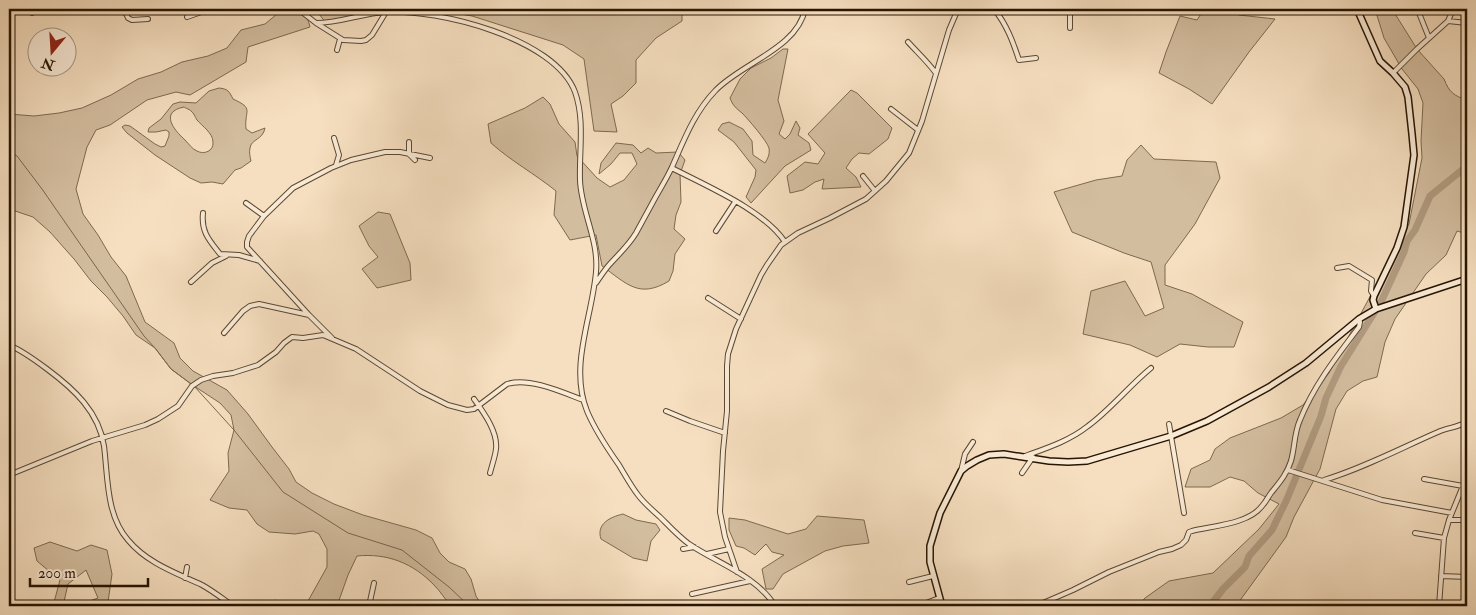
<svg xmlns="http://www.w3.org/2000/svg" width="1476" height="615" font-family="'IM FELL Double Pica',serif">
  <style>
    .green { fill: #d3bd9f; stroke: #7d6950; fill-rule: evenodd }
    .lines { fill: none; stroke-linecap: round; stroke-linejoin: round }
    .stream { stroke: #79654c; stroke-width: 1 }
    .river { stroke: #b09a7f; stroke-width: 7 }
    .street-casing { stroke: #5b4830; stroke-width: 6 }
    .secondary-casing { stroke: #271500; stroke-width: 8 }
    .street { stroke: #f9ead6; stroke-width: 4 }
    .secondary { stroke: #f9ead6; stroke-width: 5 }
  </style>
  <rect width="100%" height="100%" fill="#f6dfc0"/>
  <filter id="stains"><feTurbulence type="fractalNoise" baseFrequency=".004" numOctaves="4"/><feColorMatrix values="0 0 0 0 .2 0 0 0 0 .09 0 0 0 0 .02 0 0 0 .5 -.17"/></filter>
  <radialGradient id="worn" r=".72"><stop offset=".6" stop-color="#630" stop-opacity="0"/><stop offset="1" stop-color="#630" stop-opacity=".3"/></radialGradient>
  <path class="green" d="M 283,9 C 300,9 306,10 310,27 L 248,47 L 246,62 L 190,95 L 176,92 L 147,100 L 110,125 L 96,130 L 87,147 L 76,189 L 83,214 L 98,235 L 111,257 L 126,276 L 145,322 L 174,343 L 180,358 L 193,371 L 227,390 L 248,414 L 272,447 L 289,469 L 296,482 L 312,493 L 334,504 L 363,515 L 416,530 L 432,538 L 440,553 L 449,562 L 465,569 L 471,579 L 476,596 L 482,606 L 451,606 C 445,599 440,591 434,585 C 413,563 387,553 357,556 L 348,575 L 337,606 L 309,606 L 308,601 L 327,567 L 327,549 L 319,534 L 313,531 L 295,534 L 269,532 L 257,524 L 247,510 L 229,508 L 210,500 L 229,471 L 228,453 L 234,430 L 231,415 L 220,403 L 194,386 L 171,369 L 155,348 L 136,335 L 123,316 L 107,297 L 91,281 L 74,259 L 50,232 L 33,217 L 9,209 L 9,114 L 34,116 L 59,113 L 82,108 L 111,95 L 138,79 L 161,72 L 182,62 L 208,56 L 227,48 L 241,30 L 265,24 Z
    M 315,9 L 376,9 L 359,15 L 326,23 Z
    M 394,9 L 682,9 L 682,21 L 656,38 L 636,60 L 636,83 L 623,96 L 611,104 L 617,132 L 594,131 L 584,59 L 563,45 L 472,16 L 443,11 Z
    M 1204,9 L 1230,9 L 1239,15 L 1275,19 L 1249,52 L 1212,104 L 1189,89 L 1159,73 L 1166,52 L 1180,16 L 1197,20 Z
    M 1375,9 L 1392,9 L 1417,49 L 1444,79 C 1449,92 1454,96 1467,100 L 1467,234 L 1457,231 L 1446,255 L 1426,274 L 1395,319 L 1385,342 L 1377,377 L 1363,381 L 1347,391 L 1336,409 L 1320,469 L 1294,517 L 1286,537 L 1236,606 L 1138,606 L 1145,598 L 1169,581 L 1213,573 L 1259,529 L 1279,504 L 1258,493 L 1244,481 L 1230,477 L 1210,487 L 1185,487 L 1191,469 L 1210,460 L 1215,449 L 1230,438 L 1281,418 L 1303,405 L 1329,373 L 1409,224 L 1422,158 L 1421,141 L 1423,103 L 1418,89 L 1402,69 L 1384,38 Z
    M 783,49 L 788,49 L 778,100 L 784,121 L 779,134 L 785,139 L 790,134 L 796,121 L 800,128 L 798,135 L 809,143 L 811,150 L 785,166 L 751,203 L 746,197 L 755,177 L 756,170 L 734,142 L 718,130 L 722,124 L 729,122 L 743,129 L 752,141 L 753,155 L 765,163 C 768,158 770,154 769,148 C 767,141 748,119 742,113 C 736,108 733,106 730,98 L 740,79 L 751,68 L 771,58 Z
    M 219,88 C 228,89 229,91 233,99 C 255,109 244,110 246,129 L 252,133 L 265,128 C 263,140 251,139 250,148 C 249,152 250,157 251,161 L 241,168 L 235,170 L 223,184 L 212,182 L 201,183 L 190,178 L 155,155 L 127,133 L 122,127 L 125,125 L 130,126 L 155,144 L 161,147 L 165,146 L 169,136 L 169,132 L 166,130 L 156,132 L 148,132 L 149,128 L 161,119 L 173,104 L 180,102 L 196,103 L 209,91 ZM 184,107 C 185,108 191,110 191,111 C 194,113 195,117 197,120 C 202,126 213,133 213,142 C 214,151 204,155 197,151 C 192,149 189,144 185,140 C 174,130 159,112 184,107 Z
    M 851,90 L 857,93 L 892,128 L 888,139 L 869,154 L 859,153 L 852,159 L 846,168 L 856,177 L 861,187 L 822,189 L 824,179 L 815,182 L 803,190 L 790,193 L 787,176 L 805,162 L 818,164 L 825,153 L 808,134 Z
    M 543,97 L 550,104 L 559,124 L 575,142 L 577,156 L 597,178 L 610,187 L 624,180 L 637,164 L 632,153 L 620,153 L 611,164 L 599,174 L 601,163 L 616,143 L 633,145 L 641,153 L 648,148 L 656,153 L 678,152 L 685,160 L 680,174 L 681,202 L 676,215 L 674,229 L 685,239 L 675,254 L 673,271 L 669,281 C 639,299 627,284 602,266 L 596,235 L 570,240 L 554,215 L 556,191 C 535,174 511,161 491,143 L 488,124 L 525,108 Z
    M 1141,145 L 1154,159 L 1216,162 L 1220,178 L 1195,224 L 1165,265 L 1165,285 L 1192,294 L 1243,322 L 1234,347 L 1208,347 L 1180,344 L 1157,357 L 1130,345 L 1083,334 L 1091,291 L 1125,281 L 1145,316 L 1164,308 L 1151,262 L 1124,253 L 1072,232 L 1054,192 L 1096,180 L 1122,176 L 1127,160 Z
    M 378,212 L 390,214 L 410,263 L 411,280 L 377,288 L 362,269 L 378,257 L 369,246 L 359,226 Z
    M 623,514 L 636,520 L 656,524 L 660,530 L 651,541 L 647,561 L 633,558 L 601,539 C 596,524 610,517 623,514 Z
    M 817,516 L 864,520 L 869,543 L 843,546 L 825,551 L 783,574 L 773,589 L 766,589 L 762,569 L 784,555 L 772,552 L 766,544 L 755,555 L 744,548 L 736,546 L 729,530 L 729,518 L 745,520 L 788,534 L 806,529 Z
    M 50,542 L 77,551 L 91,545 L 107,550 L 112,574 L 108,602 L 105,606 L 76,606 L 98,598 L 86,570 L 68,584 L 63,606 L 53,606 L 60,580 L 37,561 L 34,548 Z"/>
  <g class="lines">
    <path class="stream" d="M 9,151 L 17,156 L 42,189 L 144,336 L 155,348 L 171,369 L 191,384
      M 194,386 L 234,430 L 283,492 L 348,533 L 402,550 L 449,587 L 469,606"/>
    <path class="river" d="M 1210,606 L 1223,589 L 1245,567 L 1249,556 L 1272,530 L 1287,499 L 1321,416 L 1326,398 L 1341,366 L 1381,302 L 1404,252 L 1407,241 L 1415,230 L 1430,196 L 1467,166"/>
    <defs>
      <path id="street" d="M 124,9 L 128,18 L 132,20 L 148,19
        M 298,9 L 316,23 C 340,23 363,13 386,12 C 438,9 555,38 575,92 C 585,120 579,151 580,180 C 581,211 599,240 596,272 C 592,318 569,366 587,411 C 595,430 607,448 619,465 C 625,475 631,486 638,495 C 644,503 652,510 660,517 C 669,526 678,536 689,544 C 717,563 757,576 775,606
        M 994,9 C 1007,25 1013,42 1019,60 L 1036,58
        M 1042,9 L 1048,9
        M 1070,9 L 1070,28
        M 32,13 L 36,9
        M 1419,13 L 1429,38
        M 187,17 L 210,9
        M 1448,21 L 1467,23
        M 316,23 L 343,40 L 361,41 L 366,40 L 372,35 L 386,12
        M 908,42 C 917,52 927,61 935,72
        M 337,50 L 340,39
        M 1393,73 L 1417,49 L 1448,21 L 1451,14 L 1451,9
        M 891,109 L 918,130
        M 334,138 L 339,155 L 336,165
        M 409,142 L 409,154 L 415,160
        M 672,168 C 706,186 764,210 785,242
        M 863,176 L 875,191
        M 246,203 L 264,216
        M 203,213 C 201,232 209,240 220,254 L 239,255 L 260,261
        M 716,231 L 735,202
        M 1337,268 L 1349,266 L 1372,280 L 1371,291 L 1374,296
        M 191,282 L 212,263 L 226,256
        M 596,283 C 600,277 604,271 609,265 C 618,255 629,245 636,233 C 642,222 648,211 654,200 C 660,189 667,178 672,167 C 684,140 694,113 715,91 C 740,64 798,48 805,9
        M 708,298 L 741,319
        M 224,333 L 243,311 L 250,306 L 259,304 L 309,315
        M 332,338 L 309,315 L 247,247 L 247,242 L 249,236 L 264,216 L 293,188 L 331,168 L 351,160 L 385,152 L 400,152 L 430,158
        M 9,345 C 23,351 35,360 47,369 C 74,389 99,412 104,446 C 108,478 106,515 128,540 C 147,563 176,573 202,585 C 213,591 223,599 233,606
        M 474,399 C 484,413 498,432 496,449 C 495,457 492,465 490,473
        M 666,411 L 690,421 L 725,433
        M 1169,424 L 1184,513
        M 1025,456 C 1047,448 1069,441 1088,426 C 1111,409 1129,386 1151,368
        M 1288,470 L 1382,500 L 1452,513
        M 961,471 L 965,454 L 973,442
        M 1022,473 L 1033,457
        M 9,475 L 92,441 L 145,425 L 158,419 L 178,406 L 192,386 L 201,380 L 213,376 L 233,373 L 258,365 L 276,352 L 284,343 L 292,337 L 303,338 L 323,335 L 356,349 L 420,391 L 448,405 L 467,410 L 474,409 L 507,384 C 529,377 562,392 583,400
        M 1424,479 L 1463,486
        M 1324,480 C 1364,468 1401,448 1438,432 C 1448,427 1459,428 1467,421
        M 1449,520 L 1467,520
        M 1415,533 L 1444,538
        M 683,549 L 694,547
        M 707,554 L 729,549
        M 737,572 L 725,537 L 720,512 L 723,451 L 727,411 L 727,366 L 728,354 L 736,329 L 761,275 L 767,265 L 781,245 L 798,233 L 830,218 L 866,199 L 886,181 L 909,153 L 922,121 L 949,30 L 958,9
        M 1441,576 L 1467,577
        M 185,578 L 187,567
        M 909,582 L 933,576
        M 692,594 L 750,581
        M 272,606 L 275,603
        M 369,606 L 374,583
        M 911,606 L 921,605 L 939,598
        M 1036,606 L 1073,590 L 1109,572 L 1159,552 L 1172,549 L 1181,545 L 1186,540 L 1189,532 L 1192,531 C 1212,526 1249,524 1262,506 C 1266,502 1268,497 1271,493 C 1279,483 1287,474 1291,461 C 1295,447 1294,433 1300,420 C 1314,385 1337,356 1359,327 L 1360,322 L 1359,319
        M 1439,606 L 1444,538 L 1449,520 L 1467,476"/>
      <path id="secondary" d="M 1357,9 L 1380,61 L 1393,73 L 1405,87 L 1408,97 L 1412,134 L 1414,155 L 1404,227 L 1397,248 L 1374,296 L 1373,300 L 1376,309
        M 942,606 L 930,562 L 930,546 L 940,513 L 961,471 L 967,466 L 977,460 L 989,455 L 1004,454 L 1049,461 L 1068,462 L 1087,461 L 1171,436 L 1207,421 L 1269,387 L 1306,363 L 1359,319 L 1376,309 L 1467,279"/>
    </defs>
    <use href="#street" class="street-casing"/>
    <use href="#secondary" class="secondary-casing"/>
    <use href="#street" class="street"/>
    <use href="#secondary" class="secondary"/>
  </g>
  <rect width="1476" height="615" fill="none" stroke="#f6dfc0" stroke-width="30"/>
  <rect x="10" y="10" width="1456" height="595" fill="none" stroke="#271500" stroke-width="2.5"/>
  <rect x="15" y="15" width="1446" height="585" fill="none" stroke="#271500"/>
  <g transform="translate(52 52) rotate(198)"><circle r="24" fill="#f9ead6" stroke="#a59580"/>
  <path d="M0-4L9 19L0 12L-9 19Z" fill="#8f2418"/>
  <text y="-8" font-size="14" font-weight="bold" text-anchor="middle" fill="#271500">N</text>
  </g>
  <path d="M30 578v8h118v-8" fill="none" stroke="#271500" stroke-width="2.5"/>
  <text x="38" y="578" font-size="15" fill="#271500" stroke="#f9ead6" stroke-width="4" paint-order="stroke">200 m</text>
  <rect width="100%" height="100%" filter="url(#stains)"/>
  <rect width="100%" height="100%" fill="url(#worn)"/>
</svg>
